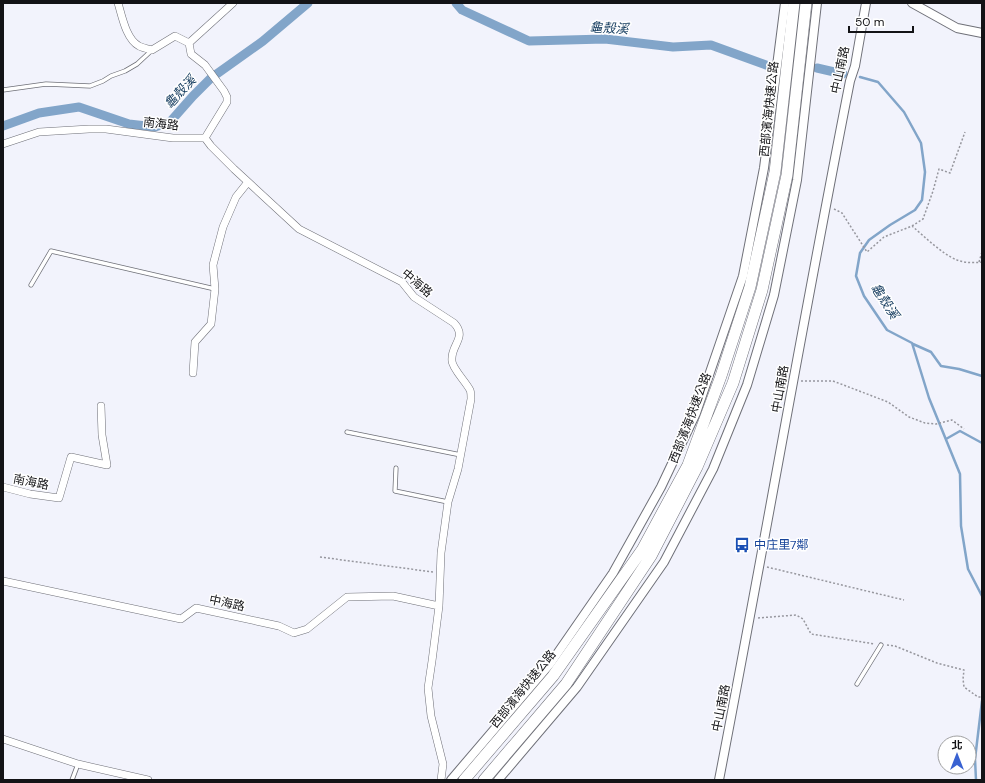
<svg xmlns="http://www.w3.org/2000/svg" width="985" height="783" font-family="'DM Sans','Noto Sans TC',sans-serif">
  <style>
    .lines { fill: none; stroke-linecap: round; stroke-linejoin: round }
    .stream { stroke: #82a5c9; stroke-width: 2.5 }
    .canal { stroke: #82a5c9; stroke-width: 9 }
    .service-casing { stroke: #6f7078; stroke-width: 5 }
    .minor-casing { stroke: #6f7078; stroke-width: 8 }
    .tertiary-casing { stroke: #6f7078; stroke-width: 10 }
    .trunk-casing { stroke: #6f7078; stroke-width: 12 }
    .path { stroke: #97979e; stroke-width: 1.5; stroke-dasharray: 2 2; stroke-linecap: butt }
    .service { stroke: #fff; stroke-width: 3.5 }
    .minor { stroke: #fff; stroke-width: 7 }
    .tertiary { stroke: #fff; stroke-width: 8 }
    .trunk { stroke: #fff; stroke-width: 11 }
    .labels { text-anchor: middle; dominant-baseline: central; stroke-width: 3; stroke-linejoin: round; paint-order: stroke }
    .street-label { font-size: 12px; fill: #131316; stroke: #fff }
    .transit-label { font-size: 12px; fill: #164399; stroke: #fff; text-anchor: start }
    .water-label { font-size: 13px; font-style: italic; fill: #0f375b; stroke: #fff }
  </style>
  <rect width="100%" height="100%" fill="#f2f3fc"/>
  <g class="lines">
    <path class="stream" d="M 860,77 L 878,82 L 904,112 L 921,143 L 925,172 L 922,200 L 915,210 L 890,225 L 869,240 L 860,253 L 856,276 L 864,296 L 887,330 L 912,343 L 929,398 L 960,474 L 961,526 L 968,569 L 982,596
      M 913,344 L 931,352 L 941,366 L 959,369 L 982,376
      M 946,439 L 960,431 L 982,443
      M 976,780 L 975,759 L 982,701"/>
    <path class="canal" d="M 456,3 L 462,10 L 529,41 L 605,39 L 673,47 L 711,45 L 766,65
      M 817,68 L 843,74
      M 3,126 L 39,113 L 79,107 L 129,124 L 155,127 L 170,122 L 193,96 L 211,78 L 263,41 L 308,3"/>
    <defs>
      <path id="service" d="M 3,90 L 46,84 L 90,86 L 103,81 L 111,76 L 125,71 L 137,64 L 151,51
        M 31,285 L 51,251 L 215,289
        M 347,432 L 461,455
        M 396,468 L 395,491 L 448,502
        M 857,684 L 881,645
        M 72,780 L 78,764"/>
      <path id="minor" d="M 118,3 C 122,16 126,39 139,46 C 143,48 148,49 152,50 L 175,36 L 189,43
        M 189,43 L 233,3
        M 205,138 L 211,146 L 234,169 L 299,229 L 402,282 L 414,297 L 454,323 C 468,338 450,345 452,361 C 452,368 466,382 470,390 C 471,392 471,396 471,399 L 458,469 L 448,502 L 441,553 L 439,606 L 432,661 L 428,688 L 431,716 L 443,764 L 441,780
        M 3,144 L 39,132 L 89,129 L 106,129 L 173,138 L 205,138 L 227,102 L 227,97 L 224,91 L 205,65 L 191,54 L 189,43
        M 193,373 L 195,342 L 211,324 L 215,289 L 213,265 L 223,227 L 236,197 L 248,182
        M 3,487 L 30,494 L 59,498 L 71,457 L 107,465 L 102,435 L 101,406
        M 3,581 L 181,619 L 196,608 L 279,626 L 294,633 L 307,629 L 347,597 L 393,596 L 439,606
        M 3,739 L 78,764 L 148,780"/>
      <path id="tertiary" d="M 912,3 L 957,28 L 982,33
        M 451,780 L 550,664 L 613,573 L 661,487 L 696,413 L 743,276 L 764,168 L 785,3
        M 498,780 L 577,687 L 664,562 L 713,469 L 747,385 L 774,295 L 797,180 L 817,3
        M 719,780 C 764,547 804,314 850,81 L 855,66 L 866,3"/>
      <path id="trunk" d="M 464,780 L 553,676 L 642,550 L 688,465 L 721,376 L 750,287 L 775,172 L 794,3
        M 484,780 L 566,684 L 651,556 L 697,467 L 733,383 L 762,290 L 787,175 L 806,3"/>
    </defs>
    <use href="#service" class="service-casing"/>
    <use href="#minor" class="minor-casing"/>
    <use href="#tertiary" class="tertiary-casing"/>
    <use href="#trunk" class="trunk-casing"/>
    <path class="path" d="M 834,209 L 842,213 L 867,252 L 884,237 L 912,226 L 923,219 L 933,191 L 939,169 L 950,173 L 965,132
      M 912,226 C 925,237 942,254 957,260 C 965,263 974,263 982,262
      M 979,262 L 982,252
      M 801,381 L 833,381 L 888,402 L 909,417 L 925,423 L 936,424 L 952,420 L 964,429
      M 320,557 L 433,572
      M 767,567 L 904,600
      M 758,618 L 796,615 L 803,619 L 811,634 L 875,644
      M 887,645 L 895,646 L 937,663 L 964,670 L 963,679 L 964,687 L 978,697 L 982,697"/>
    <use href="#service" class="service"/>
    <use href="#minor" class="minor"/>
    <use href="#tertiary" class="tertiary"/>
    <use href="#trunk" class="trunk"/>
  </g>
  <defs>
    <symbol id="bus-bare" viewBox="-9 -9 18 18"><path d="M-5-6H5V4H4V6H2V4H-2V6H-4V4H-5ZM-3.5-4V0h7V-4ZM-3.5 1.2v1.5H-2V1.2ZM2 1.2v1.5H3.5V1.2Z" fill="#1a4fb4" stroke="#fff" stroke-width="2.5" paint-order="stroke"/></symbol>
  </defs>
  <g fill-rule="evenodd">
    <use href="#bus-bare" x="731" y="534" width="22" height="22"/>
  </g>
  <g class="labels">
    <g class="street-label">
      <text transform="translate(840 70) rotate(-78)">中山南路</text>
      <text transform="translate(769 109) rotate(-84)">西部濱海快速公路</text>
      <text transform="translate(161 124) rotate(6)">南海路</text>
      <text transform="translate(417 283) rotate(40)">中海路</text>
      <text transform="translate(780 389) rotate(-80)">中山南路</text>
      <text transform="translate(690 418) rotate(-69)">西部濱海快速公路</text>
      <text transform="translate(31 482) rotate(11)">南海路</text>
      <text transform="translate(227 603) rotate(12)">中海路</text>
      <text transform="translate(523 689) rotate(-51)">西部濱海快速公路</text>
      <text transform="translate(721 708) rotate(-79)">中山南路</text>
    </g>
    <g class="transit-label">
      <text x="754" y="545">中庄里7鄰</text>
    </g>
    <g class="water-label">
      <text transform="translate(609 28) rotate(3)">龜殼溪</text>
      <text transform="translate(180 92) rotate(-47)">龜殼溪</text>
      <text transform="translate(885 301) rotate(57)">龜殼溪</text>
    </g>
  </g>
  <rect width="985" height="783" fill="none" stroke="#131316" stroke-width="8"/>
  <g transform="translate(957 755)"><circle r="19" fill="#ffffff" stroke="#a1a1a2"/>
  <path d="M0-3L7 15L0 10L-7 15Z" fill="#3962d2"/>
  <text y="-6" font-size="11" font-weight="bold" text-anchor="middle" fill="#131316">北</text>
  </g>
  <path d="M849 26v6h64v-6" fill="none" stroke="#131316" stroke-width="2"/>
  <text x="855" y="26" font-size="12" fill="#131316" stroke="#ffffff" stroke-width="3" paint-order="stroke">50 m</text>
</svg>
